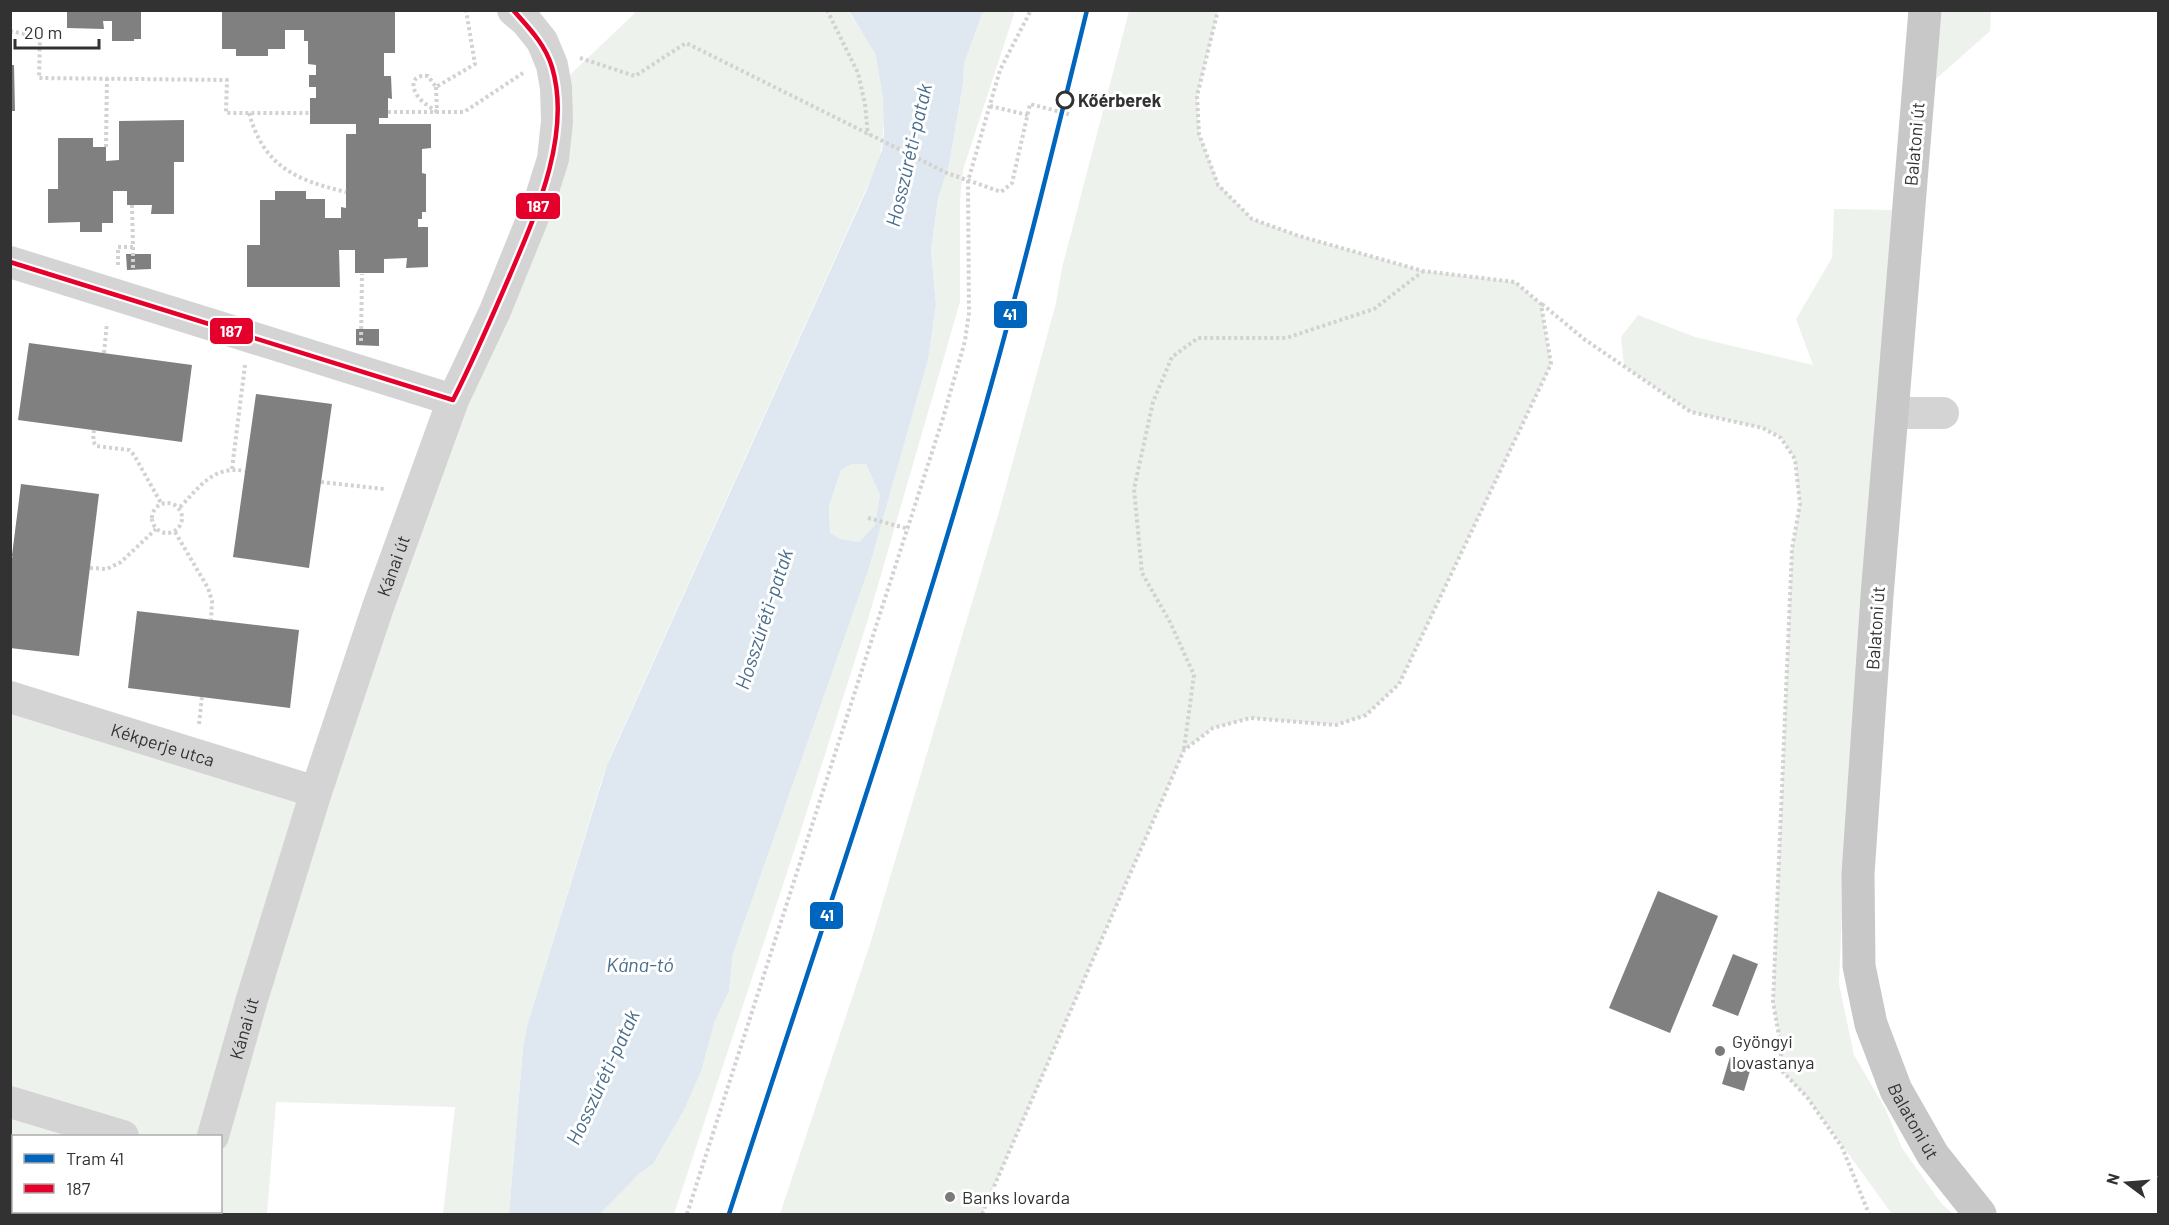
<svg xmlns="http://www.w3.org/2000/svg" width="2169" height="1225" font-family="Barlow,sans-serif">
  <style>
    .green { fill: #eef2ec; fill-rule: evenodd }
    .water { fill: #dfe8f0; fill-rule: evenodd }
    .building { fill: #808080 }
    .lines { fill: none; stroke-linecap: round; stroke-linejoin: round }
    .path { stroke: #d2d2d2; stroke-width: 4; stroke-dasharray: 3 3; stroke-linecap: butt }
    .minor { stroke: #d4d4d4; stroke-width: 32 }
    .major { stroke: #c8c8c8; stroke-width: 33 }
    .bus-1-casing { stroke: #fff; stroke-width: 9 }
    .bus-1 { stroke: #e4002b; stroke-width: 4.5 }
    .tram-1-casing { stroke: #fff; stroke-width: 9 }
    .tram-1 { stroke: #0065bd; stroke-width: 4.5 }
    .stop-dot { fill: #fff; stroke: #323232; stroke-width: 3 }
    .poi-dot { fill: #7a7a7a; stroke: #fff; stroke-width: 2 }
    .labels { text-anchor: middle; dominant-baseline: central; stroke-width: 6; stroke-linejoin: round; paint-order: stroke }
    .stop-label { font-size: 18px; font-weight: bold; fill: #323232; stroke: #fff; text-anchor: start }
    .street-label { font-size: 18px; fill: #323232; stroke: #fff }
    .poi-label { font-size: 18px; fill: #323232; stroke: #fff; text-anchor: start }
    .water-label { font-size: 20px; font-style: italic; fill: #496d8b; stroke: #fff }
    .line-badge { stroke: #fff; stroke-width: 2 }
    .badge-label { font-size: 16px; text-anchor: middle; font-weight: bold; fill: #fff }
  </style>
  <rect width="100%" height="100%" fill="#fff"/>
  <path class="green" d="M 631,11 L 849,11 C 856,26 869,39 876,55 C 887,82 886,135 878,163 L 611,755 L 603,776 L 527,1026 L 523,1048 L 509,1214 L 443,1214 L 455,1107 L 276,1102 L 267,1214 L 11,1214 L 10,697 L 316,792 L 540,200 L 556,88 L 635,13 ZM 14,1136 L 220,1136 L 220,1212 L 14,1212 Z
    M 985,11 L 1015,11 L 963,170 L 960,200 L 960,302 L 869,616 L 800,833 L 674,1214 L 600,1214 L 640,1173 L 653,1164 L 684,1110 L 701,1072 L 715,1021 L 729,991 L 733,954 L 869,568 L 928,360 L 936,305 L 931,249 L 938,199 L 949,165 L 963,84 L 964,64 L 982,14 Z
    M 1129,11 L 1218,11 L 1197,96 L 1199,134 L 1219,185 L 1252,219 L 1299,236 L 1423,271 L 1515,282 L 1541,304 L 1551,364 L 1399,684 L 1366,715 L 1336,725 L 1250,718 L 1213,728 L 1184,750 L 982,1214 L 780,1214 L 871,941 L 999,512 L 1056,303 L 1062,268 Z
    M 1925,11 L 1991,11 L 1990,31 L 1918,95 Z
    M 1834,209 L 1892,210 L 1843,892 L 1839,984 L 1854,1055 L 1885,1108 L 1902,1148 L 1941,1203 L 1953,1214 L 1892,1214 L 1807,1097 L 1782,1071 L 1780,1041 L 1773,1002 L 1792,549 L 1800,504 L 1795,459 L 1781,437 L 1763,428 L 1691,412 L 1624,366 L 1621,337 L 1638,315 L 1695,337 L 1813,365 L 1796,319 L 1832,258 Z
    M 852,464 L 866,464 L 880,495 L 875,525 L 859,542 L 841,539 L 830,533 L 829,506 L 841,470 Z"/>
  <path class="water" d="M 849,11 L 985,11 L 982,14 L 964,64 L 963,84 L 949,165 L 938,199 L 931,249 L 936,305 L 928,360 L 869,568 L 733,954 L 729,991 L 715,1021 L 701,1072 L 684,1110 L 653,1164 L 640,1173 L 600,1214 L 509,1214 L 523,1048 L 527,1026 L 607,765 L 867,189 L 882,150 L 884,133 L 883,98 L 876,55 ZM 852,464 L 866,464 L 880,495 L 875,525 L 859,542 L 841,539 L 830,533 L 829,506 L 841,470 Z"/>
  <path class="building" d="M 67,10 L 141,10 L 141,39 L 134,39 L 134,41 L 112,41 L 112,21 L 103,21 L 104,29 L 67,28 Z
    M 222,10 L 395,10 L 395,53 L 384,53 L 384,76 L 391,76 L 392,99 L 388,98 L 388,118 L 379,118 L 379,124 L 431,124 L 431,148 L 422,149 L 422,173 L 426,174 L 426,212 L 422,212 L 422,219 L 418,219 L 418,227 L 428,227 L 428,267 L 406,268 L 407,258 L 384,259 L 384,273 L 355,273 L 355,250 L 339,250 L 340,287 L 247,287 L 247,245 L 260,245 L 260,200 L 275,200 L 275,191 L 306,191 L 306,199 L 325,199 L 325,218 L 341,218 L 341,207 L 346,208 L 346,134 L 356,134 L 356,124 L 310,124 L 310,98 L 316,98 L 316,87 L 309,87 L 309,75 L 316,75 L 316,65 L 308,64 L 308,41 L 304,41 L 304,30 L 285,30 L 285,49 L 268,49 L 268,56 L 236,56 L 236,49 L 222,49 Z
    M 10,65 L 14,65 L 15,111 L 10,111 Z
    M 184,120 L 184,162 L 174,162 L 174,214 L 151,214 L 152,205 L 127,205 L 127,191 L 113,191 L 113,223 L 102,223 L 102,232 L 80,232 L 80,222 L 48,223 L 48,189 L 58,189 L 58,138 L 93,138 L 93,147 L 106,147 L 106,161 L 119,160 L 119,121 Z
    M 126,254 L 151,254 L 151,269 L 127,270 Z
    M 356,329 L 379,329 L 379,346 L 356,345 Z
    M 29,343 L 192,365 L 182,442 L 18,420 Z
    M 256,394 L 332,404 L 309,568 L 233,557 Z
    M 21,484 L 99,494 L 79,656 L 10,648 L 10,571 Z
    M 137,611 L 299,630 L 290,708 L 128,688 Z
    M 1658,891 L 1718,916 L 1670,1033 L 1609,1008 Z
    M 1733,954 L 1758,964 L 1738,1016 L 1712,1006 Z
    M 1730,1057 L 1752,1064 L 1744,1091 L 1722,1084 Z"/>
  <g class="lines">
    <path class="path" d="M 827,10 L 858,73 L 865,104 L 868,135
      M 10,31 L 40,37 L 39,78 L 227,80 L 226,113 L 310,113
      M 580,58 L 635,76 L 686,43 L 947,173 L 1001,192 L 1012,183 L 1030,104 L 1072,115
      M 436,87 L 437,111
      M 990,106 L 1028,115
      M 388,112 L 464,112 L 523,73
      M 437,112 C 432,108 426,105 421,100 C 410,89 410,74 428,76 L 436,87 L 475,64 L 466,10
      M 249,113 C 264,167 296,180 346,192
      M 106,147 L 107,77
      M 133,247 L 133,270
      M 118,265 L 118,247 L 133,247 L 132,205
      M 1542,304 L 1584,339 L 1691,412 L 1763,428 L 1781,438 L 1795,459 L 1800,504 L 1792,549 L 1773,1002 L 1780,1041 L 1782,1071 L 1807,1097 L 1842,1147 L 1869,1214
      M 361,341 L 362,274
      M 104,353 L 107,323
      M 94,430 L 93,441 L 96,446 L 129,450 L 134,455 L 161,503
      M 232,469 L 245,365
      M 321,482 L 384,489
      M152 518a15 15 0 1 1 30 0a15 15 0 1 1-30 0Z
      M 180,507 C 200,487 213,465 245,471
      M 868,518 L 909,529
      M 175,532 L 208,588 L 212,601 L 211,620
      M 10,557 L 12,558
      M 90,568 L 107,569 L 121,562 L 156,529
      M 199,724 L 202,697
      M 1184,749 L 1194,675 L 1170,622 L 1142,573 L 1134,489 L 1153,402 L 1172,357 L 1198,338 L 1286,338 L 1374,309 L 1422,272
      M 687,1214 L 943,418 L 965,341 L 969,313 L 968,181 L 1000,70 L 1031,10
      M 982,1214 L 1184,750 L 1213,728 L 1250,718 L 1336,725 L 1366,715 L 1399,684 L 1551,364 L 1541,304 L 1515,282 L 1423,271 L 1299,236 L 1252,219 L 1218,185 L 1199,134 L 1197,96 L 1218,10"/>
    <g class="minor">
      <path d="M 10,262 L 453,400"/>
      <path d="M 1892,413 L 1943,413"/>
      <path id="s1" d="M 10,697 L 316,792"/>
      <path d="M 10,1102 L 123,1136"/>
      <path id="s2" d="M 213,1136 L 252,999 L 316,792 L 378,607 L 453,400 L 495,311 L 540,200 L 553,159 L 557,121 L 556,88 L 552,65 L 542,41 L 526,21 L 513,10"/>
      <path d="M 207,1214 L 207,1212"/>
    </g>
    <path class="major" id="s3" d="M 1925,10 L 1877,596 L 1858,874 L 1859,966 L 1871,1024 L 1896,1090 L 1933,1155 L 1980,1214"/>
    <defs>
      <path id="bus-1" d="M 10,262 L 453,400
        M 453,400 C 474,359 492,317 510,275 C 536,214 572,134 552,67 C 545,44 529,28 513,10"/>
    </defs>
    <use href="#bus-1" class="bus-1-casing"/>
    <use href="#bus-1" class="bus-1"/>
    <defs>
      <path id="tram-1" d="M 729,1214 C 815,948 906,683 983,414 C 1021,280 1054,145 1087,10"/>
    </defs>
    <use href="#tram-1" class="tram-1-casing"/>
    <use href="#tram-1" class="tram-1"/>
  </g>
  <circle class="stop-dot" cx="1065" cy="100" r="8"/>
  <g class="poi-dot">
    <circle cx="1720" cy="1051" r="6"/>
    <circle cx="950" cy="1197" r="6"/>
  </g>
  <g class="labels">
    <g class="stop-label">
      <text x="1078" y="100">Kőérberek</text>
    </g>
    <g class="street-label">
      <text transform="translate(1914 144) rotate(-85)">Balatoni út</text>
      <text stroke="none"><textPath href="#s2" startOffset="598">Kánai út</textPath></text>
      <text transform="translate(1875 628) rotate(-86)">Balatoni út</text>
      <text stroke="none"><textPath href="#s1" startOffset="160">Kékperje utca</textPath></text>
      <text stroke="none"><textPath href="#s2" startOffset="112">Kánai út</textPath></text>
      <text stroke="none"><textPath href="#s3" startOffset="1124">Balatoni út</textPath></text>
    </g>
    <g class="poi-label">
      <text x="1732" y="1041">Gyöngyi<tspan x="1732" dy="21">lovastanya</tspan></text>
      <text x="962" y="1197">Banks lovarda</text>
    </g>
    <g class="water-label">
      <text transform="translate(908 155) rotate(-77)">Hosszúréti-patak</text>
      <text transform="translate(763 619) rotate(-72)">Hosszúréti-patak</text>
      <text x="640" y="964">Kána-tó</text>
      <text transform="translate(602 1077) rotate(-65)">Hosszúréti-patak</text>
    </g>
  </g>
  <g class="line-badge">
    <rect x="515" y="192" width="46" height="28" rx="6" fill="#e4002b"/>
    <rect x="993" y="300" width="35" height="29" rx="6" fill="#0065bd"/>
    <rect x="209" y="317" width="45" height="28" rx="6" fill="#e4002b"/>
    <rect x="809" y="901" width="35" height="29" rx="6" fill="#0065bd"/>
  </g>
  <g class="badge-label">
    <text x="538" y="212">187</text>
    <text x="1010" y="320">41</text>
    <text x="231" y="337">187</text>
    <text x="827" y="921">41</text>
  </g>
  <rect width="2169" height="1225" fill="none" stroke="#323232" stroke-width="24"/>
  <rect x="12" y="1135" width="210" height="78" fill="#ffffff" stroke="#adadad" stroke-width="1.5"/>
  <rect x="24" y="1154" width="30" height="9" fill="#0065bd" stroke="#adadad" stroke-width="1.5"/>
  <text x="66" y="1165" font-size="18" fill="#323232">Tram 41</text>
  <rect x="24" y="1184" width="30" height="9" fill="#e4002b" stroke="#adadad" stroke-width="1.5"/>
  <text x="66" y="1195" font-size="18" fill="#323232">187</text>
  <g transform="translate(2127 1183) rotate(286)" stroke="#ffffff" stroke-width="4.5" paint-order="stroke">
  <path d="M0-4.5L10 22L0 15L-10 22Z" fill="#323232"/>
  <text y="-9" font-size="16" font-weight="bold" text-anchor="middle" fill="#323232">N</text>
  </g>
  <path d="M15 39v9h84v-9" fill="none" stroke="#323232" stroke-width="3"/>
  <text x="24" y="39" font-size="18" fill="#323232" stroke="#ffffff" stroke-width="4.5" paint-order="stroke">20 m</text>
</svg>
